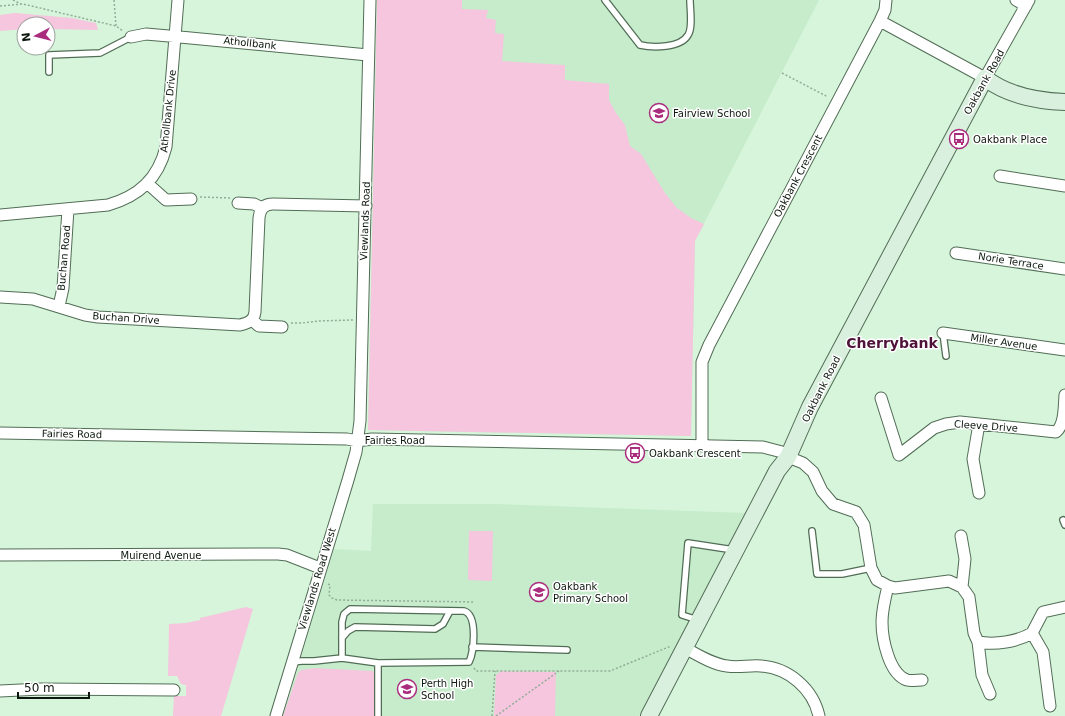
<svg xmlns="http://www.w3.org/2000/svg" width="1065" height="716" font-family="'DejaVu Sans',sans-serif">
  <style>
    .built { fill: #c6eccc }
    .green { fill: #f5c6de }
    .lines { fill: none; stroke-linecap: round; stroke-linejoin: round }
    .lane-casing { stroke: #526d56; stroke-width: 8 }
    .street-casing { stroke: #526d56; stroke-width: 13 }
    .secondary-casing { stroke: #526d56; stroke-width: 18 }
    .path { stroke: #93ac97; stroke-width: 1.5; stroke-dasharray: 2 2; stroke-linecap: butt }
    .lane { stroke: #fff; stroke-width: 5.5 }
    .street { stroke: #fff; stroke-width: 11 }
    .secondary { stroke: #daf0de; stroke-width: 16 }
    .labels { text-anchor: middle; dominant-baseline: central; stroke-width: 3; stroke-linejoin: round; paint-order: stroke }
    .street-label { font-size: 10px; fill: #0c170e; stroke: #fff }
    .poi-label { font-size: 10px; fill: #0c170e; stroke: #fff; text-anchor: start }
    .district-label { font-size: 14px; font-weight: bold; fill: #4f1339; stroke: #fff }
  </style>
  <rect width="100%" height="100%" fill="#d6f5da"/>
  <path class="built" d="M 377,0 L 819,0 L 695,241 L 691,436 L 368,430 Z
    M 373,504 L 495,504 L 746,513 L 639,716 L 283,716 L 334,549 L 371,551 Z"/>
  <path class="green" d="M 377,0 L 462,0 L 462,9 L 488,10 L 486,18 L 496,20 L 495,33 L 504,34 L 502,61 L 565,65 L 565,80 L 609,84 L 609,100 L 616,113 L 625,125 L 630,146 L 641,154 L 665,193 L 676,207 L 691,218 L 704,224 L 695,241 L 691,436 L 368,430 Z
    M 15,13 L 72,18 L 96,23 L 98,30 L 48,29 L 48,24 L 24,24 L 24,29 L 0,31 L 0,15 Z
    M 469,531 L 493,531 L 492,581 L 468,580 Z
    M 246,607 L 253,609 L 221,716 L 173,716 L 174,696 L 186,696 L 186,685 L 181,684 L 177,676 L 168,676 L 169,624 L 186,623 L 200,620 L 200,618 Z
    M 315,668 L 373,671 L 374,673 L 374,716 L 283,716 L 298,673 L 301,670 Z
    M 501,671 L 556,672 L 555,716 L 494,716 L 496,675 Z"/>
  <g class="lines">
    <defs>
      <path id="lane" d="M 605,0 L 640,45 C 653,48 681,48 688,35 C 693,28 690,9 690,0
        M 49,72 L 49,55 L 100,53 L 131,37
        M 943,333 L 946,356
        M 1063,520 L 1065,525
        M 812,531 L 817,574 L 842,574 L 871,568
        M 698,620 L 682,615 L 688,543 L 734,550
        M 342,638 L 348,631 L 355,627 L 435,629 L 443,624 L 450,611
        M 472,647 L 567,650
        M 292,662 L 302,661 L 314,661 L 342,658 L 378,663 L 469,662 C 474,652 478,615 464,611 L 350,609 L 344,614 L 342,622 L 342,658
        M 378,716 L 378,663"/>
      <path id="street" d="M 1016,0 L 1026,6
        M 880,21 L 985,78 L 1029,0
        M 131,37 L 146,34 L 180,37 L 368,55
        M 1000,176 L 1065,186
        M 147,183 L 166,200 L 191,199
        M 238,203 L 254,204 L 262,208
        M 0,215 L 108,205 C 139,196 158,179 166,147 L 178,0
        M 956,253 L 1065,269
        M 0,297 L 33,299 L 85,315 L 98,317 L 240,325 C 248,323 254,321 255,312 L 259,218 C 260,209 264,204 273,204 L 366,206
        M 59,306 L 63,288 L 68,209
        M 252,320 L 259,326 L 282,327
        M 943,333 L 1065,350
        M 881,398 L 899,455 L 934,428 L 946,424 L 960,422 L 1056,432 C 1065,424 1064,407 1065,395
        M 979,424 L 973,459 L 979,493
        M 0,433 L 347,439 L 357,441 L 372,439 L 763,447 L 782,452 L 788,457 L 803,463 L 813,472 L 822,491 L 833,504 L 856,512 L 864,525 L 871,568 L 877,580 L 888,586 L 895,588 L 949,581 L 962,587 L 969,597 L 974,633 L 978,642 C 995,645 1017,642 1032,633
        M 702,446 L 702,362 L 709,345 L 880,21 L 885,10 L 886,0
        M 961,536 L 965,559 L 962,587
        M 0,555 L 278,554 L 287,555 L 320,568
        M 888,586 C 885,598 882,610 882,622 C 882,639 889,674 907,680 C 911,681 917,680 922,680
        M 978,642 L 982,675 L 990,694
        M 685,648 C 698,655 712,664 727,666 C 738,668 750,665 761,666 C 789,668 813,689 819,716
        M 0,691 L 41,689 L 174,690
        M 1050,706 L 1043,652 L 1032,633 L 1043,612 L 1065,607
        M 276,716 L 348,480 L 356,452 L 360,421 L 370,0"/>
      <path id="secondary" d="M 649,716 L 777,471 L 788,457 L 810,407 L 985,78 C 1008,96 1037,101 1065,102"/>
    </defs>
    <use href="#lane" class="lane-casing"/>
    <use href="#street" class="street-casing"/>
    <use href="#secondary" class="secondary-casing"/>
    <path class="path" d="M 13,0 L 21,4
      M 114,0 L 116,26
      M 0,6 L 23,4 L 116,26 L 123,31
      M 782,73 L 828,97
      M 200,197 L 230,198
      M 291,323 L 302,323 L 318,321 L 353,320
      M 328,584 L 330,585 L 329,595 L 332,598 L 337,600 L 475,602
      M 474,668 L 476,671 L 610,671 L 671,646
      M 492,716 L 495,671
      M 496,716 L 559,671"/>
    <use href="#lane" class="lane"/>
    <use href="#street" class="street"/>
    <use href="#secondary" class="secondary"/>
  </g>
  <defs>
    <symbol id="school-ring" viewBox="-11 -11 22 22"><circle r="9.5" fill="#fff" stroke="#aa2c7d" stroke-width="1.5"/><path d="M0-5L7-2L0 1L-7-2ZM-4 1L0 2.5L4 1V4Q0 6-4 4Z" fill="#aa2c7d"/></symbol>
    <symbol id="bus-ring" viewBox="-11 -11 22 22"><circle r="9.5" fill="#fff" stroke="#aa2c7d" stroke-width="1.5"/><path d="M-5-6H5V4H4V6H2V4H-2V6H-4V4H-5ZM-3.5-4V0h7V-4ZM-3.5 1.2v1.5H-2V1.2ZM2 1.2v1.5H3.5V1.2Z" fill="#aa2c7d"/></symbol>
  </defs>
  <g fill-rule="evenodd">
    <use href="#school-ring" x="648" y="102" width="22" height="22"/>
    <use href="#bus-ring" x="948" y="128" width="22" height="22"/>
    <use href="#bus-ring" x="624" y="442" width="22" height="22"/>
    <use href="#school-ring" x="528" y="581" width="22" height="22"/>
    <use href="#school-ring" x="396" y="678" width="22" height="22"/>
  </g>
  <g class="labels">
    <g class="street-label">
      <text transform="translate(250 43) rotate(6)">Athollbank</text>
      <text transform="translate(984 82) rotate(-61)">Oakbank Road</text>
      <text transform="translate(168 111) rotate(-84)">Athollbank Drive</text>
      <text transform="translate(798 176) rotate(-62)">Oakbank Crescent</text>
      <text transform="translate(365 221) rotate(-88)">Viewlands Road</text>
      <text transform="translate(64 258) rotate(-85)">Buchan Road</text>
      <text transform="translate(1011 261) rotate(9)">Norie Terrace</text>
      <text transform="translate(126 318) rotate(4)">Buchan Drive</text>
      <text transform="translate(1004 342) rotate(8)">Miller Avenue</text>
      <text transform="translate(821 389) rotate(-63)">Oakbank Road</text>
      <text transform="translate(986 426) rotate(4)">Cleeve Drive</text>
      <text transform="translate(72 434) rotate(1)">Fairies Road</text>
      <text x="395" y="440">Fairies Road</text>
      <text x="161" y="555">Muirend Avenue</text>
      <text transform="translate(317 579) rotate(-73)">Viewlands Road West</text>
    </g>
    <g class="poi-label">
      <text x="673" y="113">Fairview School</text>
      <text x="973" y="139">Oakbank Place</text>
      <text x="649" y="453">Oakbank Crescent</text>
      <text x="553" y="586">Oakbank<tspan x="553" dy="12">Primary School</tspan></text>
      <text x="421" y="683">Perth High<tspan x="421" dy="12">School</tspan></text>
    </g>
    <g class="district-label">
      <text x="892" y="343">Cherrybank</text>
    </g>
  </g>
  <g transform="translate(36 36) rotate(263)"><circle r="19" fill="#ffffff" stroke="#9ea29f"/>
  <path d="M0-3L7 15L0 10L-7 15Z" fill="#aa2c7d"/>
  <text y="-6" font-size="11" font-weight="bold" text-anchor="middle" fill="#0c170e">N</text>
  </g>
  <path d="M18 692v6h71v-6" fill="none" stroke="#0c170e" stroke-width="2"/>
  <text x="24" y="692" font-size="12" fill="#0c170e" stroke="#ffffff" stroke-width="3" paint-order="stroke">50 m</text>
</svg>
